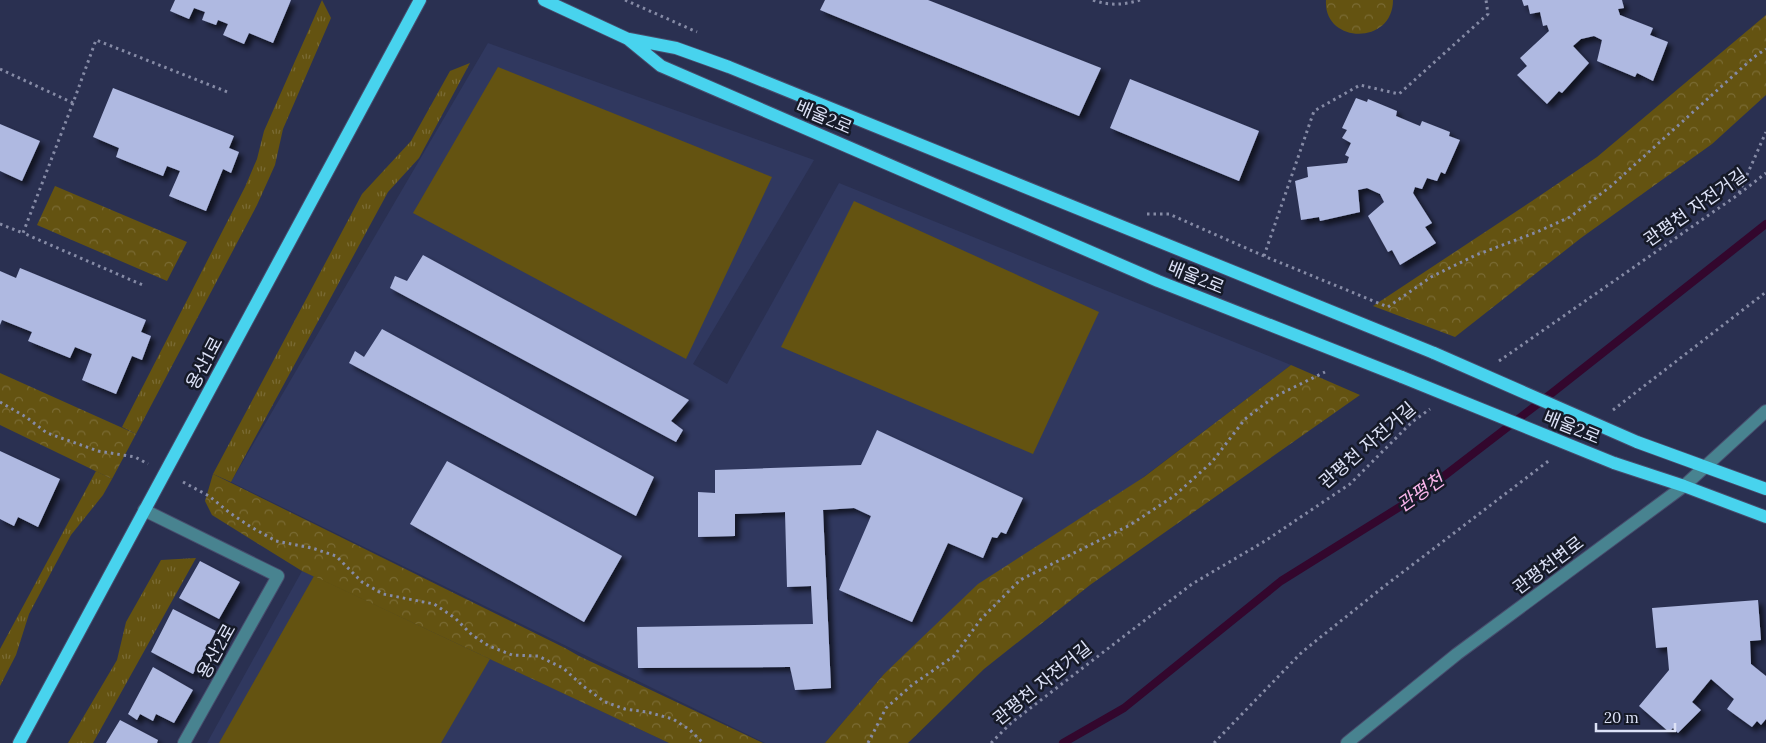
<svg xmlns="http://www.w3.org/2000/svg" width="1766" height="743" font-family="Lora,'Noto Sans KR',serif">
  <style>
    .built { fill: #30385f }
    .grass { fill: url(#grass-tufts) }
    .park { fill: url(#park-crowns) }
    .pitch { fill: #645311 }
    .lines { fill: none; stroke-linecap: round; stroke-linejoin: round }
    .stream { stroke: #33072d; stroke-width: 8 }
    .building { fill: #afb9e1; filter: url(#shadow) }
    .minor-casing { stroke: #474c6c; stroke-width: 14 }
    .major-casing { stroke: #474c6c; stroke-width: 14 }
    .path { stroke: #868ba6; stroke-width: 3; stroke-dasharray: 2.5 4; stroke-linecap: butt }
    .minor { stroke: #488390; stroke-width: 12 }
    .major { stroke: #48d3ee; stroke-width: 12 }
    .major-bridge-casing { stroke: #474c6c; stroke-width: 14; stroke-linecap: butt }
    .major-bridge { stroke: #48d3ee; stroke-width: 12 }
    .labels { text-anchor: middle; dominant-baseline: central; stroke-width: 5; stroke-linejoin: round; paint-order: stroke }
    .street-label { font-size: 18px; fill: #dde2f7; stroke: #161a28 }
    .water-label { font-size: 19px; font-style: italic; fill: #f8b4ea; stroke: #161a28 }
  </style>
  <defs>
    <pattern id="grass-tufts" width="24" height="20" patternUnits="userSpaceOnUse" patternTransform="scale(1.25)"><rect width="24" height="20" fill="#645311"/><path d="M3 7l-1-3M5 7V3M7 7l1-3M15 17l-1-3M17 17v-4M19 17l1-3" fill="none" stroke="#7a6b34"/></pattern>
    <pattern id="park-crowns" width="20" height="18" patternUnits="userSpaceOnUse" patternTransform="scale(1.25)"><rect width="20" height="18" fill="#645311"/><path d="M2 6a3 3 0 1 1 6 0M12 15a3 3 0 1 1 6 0" fill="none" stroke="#7a6b34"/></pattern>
    <filter id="shadow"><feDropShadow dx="4.5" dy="4.5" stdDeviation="2.5" flood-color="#0009"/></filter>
  </defs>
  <rect width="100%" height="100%" fill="#2a3051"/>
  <path class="built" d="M 488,43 L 814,160 L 693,364 L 727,384 L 839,183 L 1291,365 L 884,674 L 825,743 L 765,743 L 231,482 Z
    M 302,571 L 314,576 L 669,743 L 207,743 Z"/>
  <path class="grass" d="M 322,0 L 331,18 L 283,129 L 275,165 L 257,205 L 136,434 L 122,427 L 245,187 L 257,159 L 264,131 Z
    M 470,63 L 419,158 L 388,192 L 231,482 L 213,474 L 362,194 L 411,141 L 450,71 Z
    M 96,471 L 112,479 L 103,495 L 71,535 L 29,614 L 16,655 L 0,686 L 0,649 Z
    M 196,558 L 93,743 L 68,743 L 117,660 L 126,622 L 161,560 Z"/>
  <path class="park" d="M 1326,0 L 1393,0 C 1393,46 1323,44 1326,0 Z
    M 1766,15 L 1766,95 L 1712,144 L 1581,238 L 1455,337 L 1373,306 L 1532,201 L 1597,157 Z
    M 55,186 L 187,242 L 167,281 L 37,225 Z
    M 1291,365 L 1360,395 L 1090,585 L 984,669 L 908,743 L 825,743 L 884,674 L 978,584 L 1144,477 Z
    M 0,373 L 136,434 L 112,479 L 0,425 Z
    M 213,474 L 565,648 L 579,656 L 763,743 L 669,743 L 302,571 L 212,515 L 205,501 Z"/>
  <path class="pitch" d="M 498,67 L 772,177 L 686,359 L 413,213 Z
    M 854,201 L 1099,312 L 1033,454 L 781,347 Z
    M 314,576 L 490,659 L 441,743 L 219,743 Z"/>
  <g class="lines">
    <path class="stream" d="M 1063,743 L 1124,708 L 1281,581 L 1422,493 L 1552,393 L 1766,224"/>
  </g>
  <path class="building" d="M 175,0 L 291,0 L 273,43 L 249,33 L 244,44 L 223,35 L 228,24 L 218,20 L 216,25 L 202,20 L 205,12 L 194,8 L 189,19 L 170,11 Z
    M 825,0 L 928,0 L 1101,68 L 1079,116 L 820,10 Z
    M 1522,0 L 1622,0 L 1624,8 L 1618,9 L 1620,15 L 1653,28 L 1650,35 L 1668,42 L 1653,81 L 1637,73 L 1635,77 L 1597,61 L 1602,40 L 1594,36 L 1581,39 L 1573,46 L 1589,63 L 1562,93 L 1559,91 L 1547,104 L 1517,75 L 1527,66 L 1520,58 L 1549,31 L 1547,25 L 1543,26 L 1540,12 L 1530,14 L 1528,5 L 1524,6 Z
    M 1130,79 L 1259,131 L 1239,181 L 1110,128 Z
    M 113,88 L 234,136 L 229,148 L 239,152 L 231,173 L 223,169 L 206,211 L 169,196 L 180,171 L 167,166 L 163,176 L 116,157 L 119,148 L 93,137 Z
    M 1356,98 L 1367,102 L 1368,99 L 1397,111 L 1396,116 L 1420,126 L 1422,121 L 1450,132 L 1449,136 L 1460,140 L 1445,174 L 1441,172 L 1437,181 L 1427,178 L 1422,189 L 1415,187 L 1413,193 L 1432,223 L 1425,227 L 1436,243 L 1400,265 L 1392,250 L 1388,252 L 1368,216 L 1384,202 L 1380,194 L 1367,188 L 1358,190 L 1360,212 L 1320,221 L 1319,217 L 1301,220 L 1295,181 L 1308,177 L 1307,167 L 1347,163 L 1349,157 L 1345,155 L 1351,143 L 1342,138 L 1347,130 L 1342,128 Z
    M 0,124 L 40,141 L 22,181 L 0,171 Z
    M 423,255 L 689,400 L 671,421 L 683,430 L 676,442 L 390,288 L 395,276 L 407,281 Z
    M 20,268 L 146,320 L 141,332 L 151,336 L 142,360 L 132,356 L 116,394 L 82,380 L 92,354 L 75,347 L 70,358 L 28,341 L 32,332 L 2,320 L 0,325 L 0,271 L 16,278 Z
    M 382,329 L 654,477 L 636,516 L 349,363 L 355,351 L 364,357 Z
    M 877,430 L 1023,498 L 1006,534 L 1001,532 L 997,538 L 992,537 L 983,558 L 948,543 L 912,622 L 839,590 L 871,516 L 854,508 L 823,510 L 831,688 L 795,690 L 790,667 L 638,668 L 637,627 L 813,624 L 811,586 L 787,587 L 785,512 L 735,514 L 735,536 L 698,537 L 698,492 L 715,493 L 715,470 L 861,465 Z
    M 0,451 L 60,479 L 38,527 L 18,517 L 14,526 L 0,519 Z
    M 447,461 L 622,556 L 584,622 L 410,524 Z
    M 200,561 L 240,582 L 219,619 L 179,598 Z
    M 1758,600 L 1761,640 L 1750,641 L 1751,664 L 1766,676 L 1766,719 L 1761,725 L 1757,721 L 1752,727 L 1727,709 L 1734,699 L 1711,679 L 1692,702 L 1701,710 L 1678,733 L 1673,728 L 1669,732 L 1639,706 L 1669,670 L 1667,647 L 1656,648 L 1652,608 Z
    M 173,609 L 216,631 L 193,674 L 151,652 Z
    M 153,667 L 193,690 L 174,723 L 156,714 L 153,721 L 140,714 L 137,720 L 128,714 Z
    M 120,720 L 158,740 L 157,743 L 106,743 Z"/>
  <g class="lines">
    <defs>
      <path id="minor" d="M 144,510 L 278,576 L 184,743
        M 1347,743 L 1457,654 L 1684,486 L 1766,411"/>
      <path id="major" d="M 544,0 L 628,39 L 661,66 L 1158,281 L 1402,377
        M 629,39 L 676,48 L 729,67 L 1434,353
        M 1637,442 L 1766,489
        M 1614,463 L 1684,486 L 1766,517
        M 19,743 L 420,0"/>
    </defs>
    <use href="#minor" class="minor-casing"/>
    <use href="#major" class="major-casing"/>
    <path class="path" d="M 625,0 L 697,32
      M 1093,0 C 1109,6 1124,5 1140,0
      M 0,69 L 73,103 L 96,40 L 230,93
      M 73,103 L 23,233 L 145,286
      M 1739,193 L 1766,132
      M 1147,214 L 1169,214 L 1264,256 L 1388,307 L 1431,277 L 1476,255 L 1537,232 L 1570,217 L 1610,187 L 1754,57 L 1766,49
      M 0,224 L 23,233
      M 1264,256 L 1314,111 L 1360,85 L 1399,94 L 1488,14 L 1486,0
      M 1499,361 L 1739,194 L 1766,173
      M 0,402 L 26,417 L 47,433 L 98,451 L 135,457 L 148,464
      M 1613,410 L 1766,292
      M 183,482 L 209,496 L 230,513 L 251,527 L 276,541 L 312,548 L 336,556 L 362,582 L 383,594 L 434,604 L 455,618 L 472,635 L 489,646 L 512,655 L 538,656 L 563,668 L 583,686 L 605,702 L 625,709 L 647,712 L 673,719 L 690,730 L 703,743
      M 868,743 L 886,708 L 912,685 L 954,656 L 981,619 L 1020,580 L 1130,525 L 1174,496 L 1212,462 L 1245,419 L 1274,397 L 1325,372
      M 991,743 L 1011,723 L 1192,584 L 1265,541 L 1350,484 L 1412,422 L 1430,409
      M 1214,743 L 1302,652 L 1382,588 L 1551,459"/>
    <use href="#minor" class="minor"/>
    <use href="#major" class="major"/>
    <defs>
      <path id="major-bridge" d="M 1434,353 L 1637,442
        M 1402,377 L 1614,463"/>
    </defs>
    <use href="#major-bridge" class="major-bridge-casing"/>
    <use href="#major-bridge" class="major-bridge"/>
  </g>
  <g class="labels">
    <g class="street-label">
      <text transform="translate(824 117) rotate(23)">배울2로</text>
      <text transform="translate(1695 207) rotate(-35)">관평천 자전거길</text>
      <text transform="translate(1196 277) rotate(22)">배울2로</text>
      <text transform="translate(204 363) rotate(-62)">용산1로</text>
      <text transform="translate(1572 427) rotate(22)">배울2로</text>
      <text transform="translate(1367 445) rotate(-41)">관평천 자전거길</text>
      <text transform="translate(1548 565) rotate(-37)">관평천변로</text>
      <text transform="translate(216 651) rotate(-61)">용산2로</text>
      <text transform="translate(1042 683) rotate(-39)">관평천 자전거길</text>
    </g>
    <g class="water-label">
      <text transform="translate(1420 492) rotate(-35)">관평천</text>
    </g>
  </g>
  <path d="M1596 723v8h79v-8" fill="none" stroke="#dde2f7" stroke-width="2.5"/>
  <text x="1604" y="723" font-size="15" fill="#dde2f7" stroke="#161a28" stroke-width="4" paint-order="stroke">20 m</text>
</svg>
